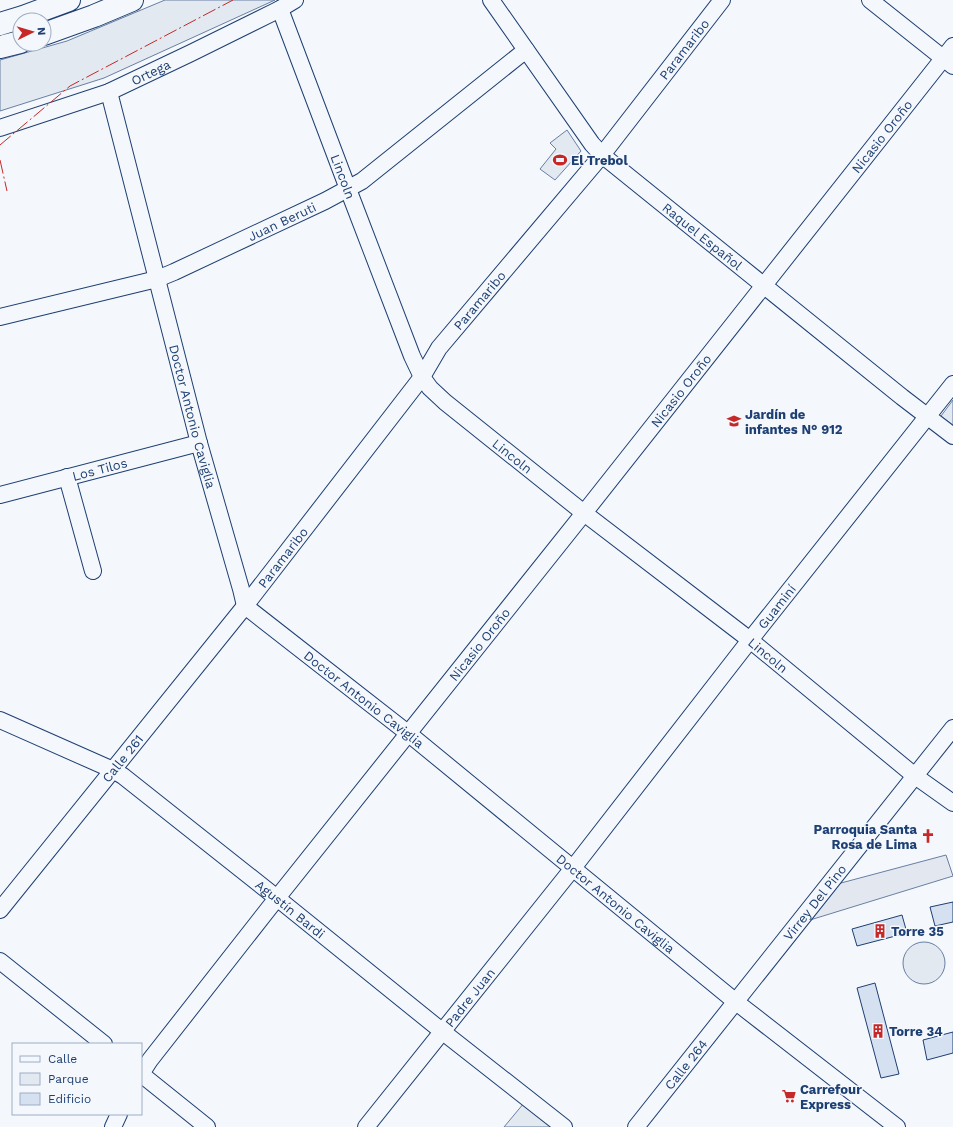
<svg xmlns="http://www.w3.org/2000/svg" width="953" height="1127" font-family="'Work Sans',sans-serif">
  <style>
    .green { fill: #e3e9f0; stroke: #687fa3 }
    .parking { fill: #e3e8f0; stroke: #687fa3 }
    .building { fill: #d5e0f0; stroke: #1d3f73 }
    .lines { fill: none; stroke-linecap: round; stroke-linejoin: round }
    .minor-casing { stroke: #1d3f73; stroke-width: 18 }
    .highway-casing { stroke: #1d3f73; stroke-width: 24 }
    .minor { stroke: #f4f7fb; stroke-width: 16 }
    .highway { stroke: #f4f7fb; stroke-width: 22 }
    .power { stroke: #c62828; stroke-width: 1; stroke-dasharray: 14 3 2 3; stroke-linecap: butt }
    .labels { text-anchor: middle; dominant-baseline: central; stroke-width: 3; stroke-linejoin: round; paint-order: stroke }
    .street-label { font-size: 13px; fill: #1d3f73; stroke: #f4f7fb }
    .poi-label { font-size: 13px; font-weight: bold; fill: #1d3f73; stroke: #f4f7fb; text-anchor: start }
  </style>
  <rect width="100%" height="100%" fill="#f4f7fb"/>
  <path class="green" d="M 165,0 L 275,0 L 104,78 L 0,111 L 0,60 L 67,41 Z
    M 567,130 L 581,151 L 555,180 L 540,169 L 556,149 L 550,143 Z
    M 953,400 L 953,425 L 941,416 Z
    M903 963a21 21 0 1 1 42 0a21 21 0 1 1-42 0Z
    M 524,1103 L 554,1127 L 504,1127 Z"/>
  <path class="parking" d="M 946,855 L 953,876 L 797,924 L 826,887 Z"/>
  <path class="building" d="M 953,902 L 953,922 L 935,926 L 930,907 Z
    M 902,915 L 907,933 L 857,946 L 852,929 Z
    M 875,983 L 899,1074 L 881,1078 L 857,988 Z
    M 953,1032 L 953,1053 L 927,1060 L 923,1040 Z"/>
  <g class="lines">
    <defs>
      <g id="minor">
        <path id="s1" d="M 491,0 L 592,144 L 602,155 L 902,397 L 953,436"/>
        <path d="M 870,0 L 953,66"/>
        <path id="s2" d="M 280,9 L 348,189 L 412,356 L 422,377 L 430,388 L 445,402 L 584,513 L 750,640 L 915,776 L 953,803"/>
        <path id="s3" d="M 109,92 L 199,443 L 241,589 L 245,606 L 409,734 L 736,1002 L 897,1127"/>
        <path id="s4" d="M 0,128 L 109,92 L 191,53 L 280,9 L 295,0"/>
        <path id="s5" d="M 0,317 L 157,279 L 174,272 L 325,201 L 362,181 L 526,50"/>
        <path d="M 67,477 L 93,571"/>
        <path id="s6" d="M 0,495 L 199,443"/>
        <path id="s7" d="M 0,720 L 113,770 L 123,776 L 277,898 L 443,1032 L 564,1127"/>
        <path id="s8" d="M 0,910 L 245,606 L 422,377 L 439,348 L 602,155 L 722,0"/>
        <path d="M 0,961 L 104,1044"/>
        <path id="s9" d="M 141,1074 L 150,1060 L 277,898 L 584,513 L 953,46"/>
        <path d="M 141,1074 L 207,1127"/>
        <path d="M 113,1127 L 119,1114"/>
        <path id="s10" d="M 366,1127 L 573,868 L 750,640 L 953,384"/>
        <path id="s11" d="M 636,1127 L 953,728"/>
      </g>
      <path id="highway" d="M 0,24 L 23,17 L 69,0
        M 44,34 L 94,16 L 132,0
        M 0,47 L 20,42"/>
    </defs>
    <use href="#minor" class="minor-casing"/>
    <use href="#highway" class="highway-casing"/>
    <use href="#minor" class="minor"/>
    <use href="#highway" class="highway"/>
    <path class="power" d="M 0,145 L 70,86 L 233,0
      M 0,160 L 7,191"/>
  </g>
  <defs>
    <symbol id="stadium-bare" viewBox="-9 -9 18 18"><path d="M0-5a6.5 5 0 1 0 0 10a6.5 5 0 1 0 0-10ZM-3.5-1.8h7v3.6h-7Z" fill="#c62828" stroke="#f4f7fb" stroke-width="2.5" paint-order="stroke"/></symbol>
    <symbol id="school-bare" viewBox="-9 -9 18 18"><path d="M0-5L7-2L0 1L-7-2ZM-4 1L0 2.5L4 1V4Q0 6-4 4Z" fill="#c62828" stroke="#f4f7fb" stroke-width="2.5" paint-order="stroke"/></symbol>
    <symbol id="church-bare" viewBox="-9 -9 18 18"><path d="M-1.2-6h2.4v3.5h3.3v2.4h-3.3V6h-2.4V-.1h-3.3v-2.4h3.3Z" fill="#c62828" stroke="#f4f7fb" stroke-width="2.5" paint-order="stroke"/></symbol>
    <symbol id="building-bare" viewBox="-9 -9 18 18"><path d="M-4-6H4V6H1V3H-1V6H-4ZM-2.5-4.3h1.7v1.8h-1.7ZM.8-4.3h1.7v1.8H.8ZM-2.5-1h1.7V.8h-1.7ZM.8-1h1.7V.8H.8Z" fill="#c62828" stroke="#f4f7fb" stroke-width="2.5" paint-order="stroke"/></symbol>
    <symbol id="supermarket-bare" viewBox="-9 -9 18 18"><path d="M-6-5.5h2.5l.6 2H6L4.5 2H-2.5L-4.4-4H-6ZM-1.5 3.2a1.3 1.3 0 1 0 .1 0ZM3 3.2a1.3 1.3 0 1 0 .1 0Z" fill="#c62828" stroke="#f4f7fb" stroke-width="2.5" paint-order="stroke"/></symbol>
  </defs>
  <g fill-rule="evenodd">
    <use href="#stadium-bare" x="550" y="150" width="20" height="20"/>
    <use href="#school-bare" x="724" y="411" width="20" height="20"/>
    <use href="#church-bare" x="918" y="826" width="20" height="20"/>
    <use href="#building-bare" x="870" y="921" width="20" height="20"/>
    <use href="#building-bare" x="868" y="1021" width="20" height="20"/>
    <use href="#supermarket-bare" x="779" y="1086" width="20" height="20"/>
  </g>
  <g class="labels">
    <g class="street-label">
      <text stroke="none"><textPath href="#s8" startOffset="1100">Paramaribo</textPath></text>
      <text stroke="none"><textPath href="#s4" startOffset="161">Ortega</textPath></text>
      <text stroke="none"><textPath href="#s9" startOffset="1195">Nicasio Oroño</textPath></text>
      <text stroke="none"><textPath href="#s2" startOffset="179">Lincoln</textPath></text>
      <text stroke="none"><textPath href="#s5" startOffset="299">Juan Beruti</textPath></text>
      <text stroke="none"><textPath href="#s1" startOffset="320">Raquel Español</textPath></text>
      <text stroke="none"><textPath href="#s8" startOffset="776">Paramaribo</textPath></text>
      <text stroke="none"><textPath href="#s9" startOffset="871">Nicasio Oroño</textPath></text>
      <text stroke="none"><textPath href="#s3" startOffset="335">Doctor Antonio Caviglia</textPath></text>
      <text stroke="none"><textPath href="#s2" startOffset="515">Lincoln</textPath></text>
      <text stroke="none"><textPath href="#s6" startOffset="103">Los Tilos</textPath></text>
      <text stroke="none"><textPath href="#s8" startOffset="452">Paramaribo</textPath></text>
      <text stroke="none"><textPath href="#s10" startOffset="663">Guaminí</textPath></text>
      <text stroke="none"><textPath href="#s9" startOffset="547">Nicasio Oroño</textPath></text>
      <text stroke="none"><textPath href="#s2" startOffset="839">Lincoln</textPath></text>
      <text stroke="none"><textPath href="#s3" startOffset="683">Doctor Antonio Caviglia</textPath></text>
      <text stroke="none"><textPath href="#s8" startOffset="195">Calle 261</textPath></text>
      <text stroke="none"><textPath href="#s11" startOffset="287">Virrey Del Pino</textPath></text>
      <text stroke="none"><textPath href="#s3" startOffset="1007">Doctor Antonio Caviglia</textPath></text>
      <text stroke="none"><textPath href="#s7" startOffset="349">Agustín Bardi</textPath></text>
      <text stroke="none"><textPath href="#s10" startOffset="166">Padre Juan</textPath></text>
      <text stroke="none"><textPath href="#s11" startOffset="80">Calle 264</textPath></text>
    </g>
    <g class="poi-label">
      <text x="571" y="160">El Trebol</text>
      <text x="745" y="414">Jardín de<tspan x="745" dy="15">infantes N° 912</tspan></text>
      <text x="917" y="829" text-anchor="end">Parroquia Santa<tspan x="917" dy="15">Rosa de Lima</tspan></text>
      <text x="891" y="931">Torre 35</text>
      <text x="889" y="1031">Torre 34</text>
      <text x="800" y="1089">Carrefour<tspan x="800" dy="15">Express</tspan></text>
    </g>
  </g>
  <rect x="12" y="1043" width="130" height="72" fill="#f4f7fb" stroke="#9eadc5"/>
  <rect x="20" y="1056" width="20" height="6" fill="#f4f7fb" stroke="#9eadc5"/>
  <text x="48" y="1063" font-size="12" fill="#1d3f73">Calle</text>
  <rect x="20" y="1073" width="20" height="12" fill="#e3e9f0" stroke="#9eadc5"/>
  <text x="48" y="1083" font-size="12" fill="#1d3f73">Parque</text>
  <rect x="20" y="1093" width="20" height="12" fill="#d5e0f0" stroke="#9eadc5"/>
  <text x="48" y="1103" font-size="12" fill="#1d3f73">Edificio</text>
  <g transform="translate(32 32) rotate(85)"><circle r="19" fill="#f4f7fb" stroke="#9eadc5"/>
  <path d="M0-3L7 15L0 10L-7 15Z" fill="#c62828"/>
  <text y="-6" font-size="11" font-weight="bold" text-anchor="middle" fill="#1d3f73">N</text>
  </g>
</svg>
